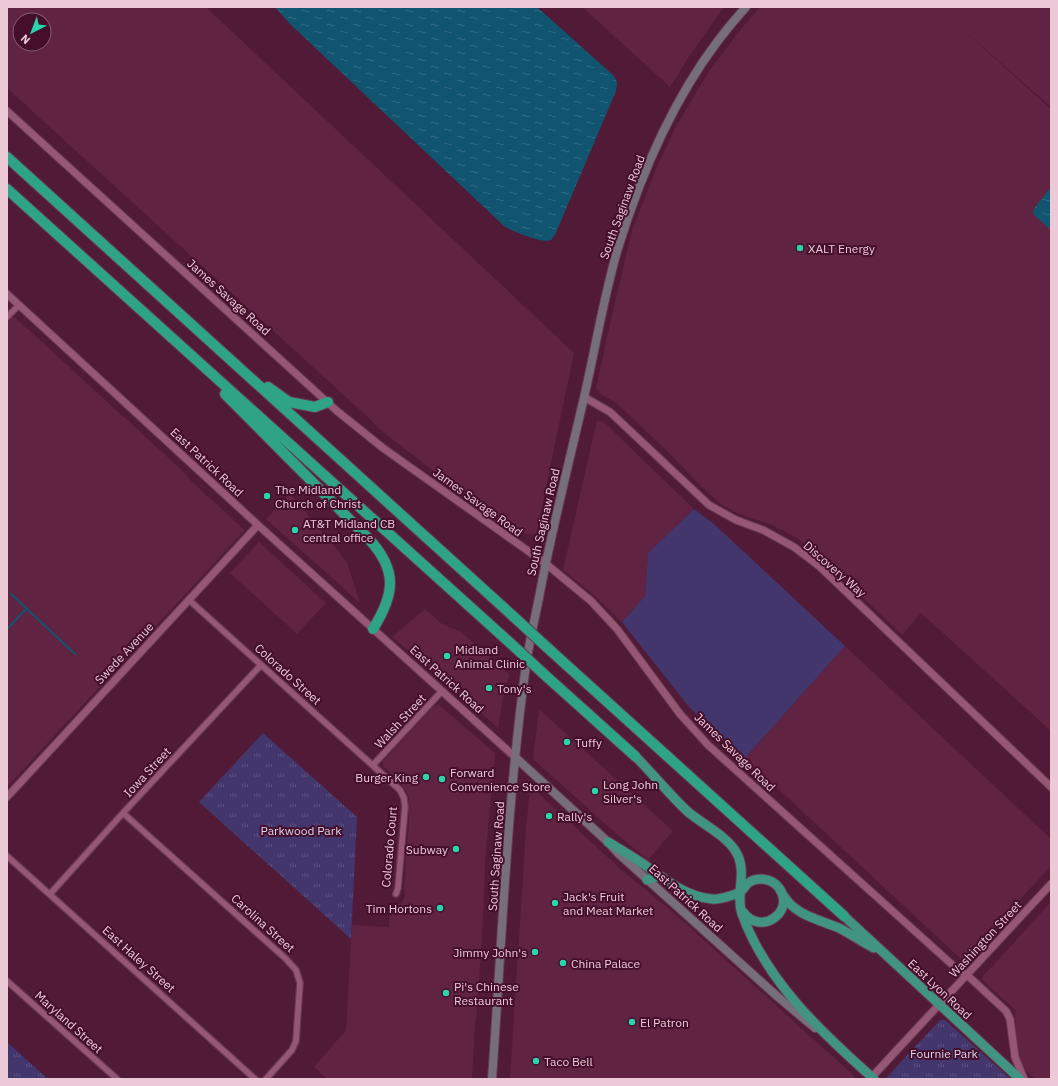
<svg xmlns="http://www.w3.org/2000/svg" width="1058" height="1086" font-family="'IBM Plex Sans',sans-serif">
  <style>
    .built { fill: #602342; fill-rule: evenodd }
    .grass { fill: #42366c }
    .park { fill: url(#park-tufts) }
    .water { fill: url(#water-ripples) }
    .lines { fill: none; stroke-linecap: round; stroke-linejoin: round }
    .stream { stroke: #105470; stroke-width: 2 }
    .minor-casing { stroke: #683852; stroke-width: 8 }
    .tertiary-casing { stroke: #683852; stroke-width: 9 }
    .secondary-casing { stroke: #683852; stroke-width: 10 }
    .trunk-casing { stroke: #683852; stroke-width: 11 }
    .motorway-casing { stroke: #683852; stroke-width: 12 }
    .minor { stroke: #955774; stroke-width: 5.5 }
    .tertiary { stroke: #955774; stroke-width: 7 }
    .secondary { stroke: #766e79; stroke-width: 8 }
    .trunk { stroke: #429482; stroke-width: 9 }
    .motorway { stroke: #2ea385; stroke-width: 10 }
    .motorway-bridge-casing { stroke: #683852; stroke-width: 12; stroke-linecap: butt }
    .motorway-bridge { stroke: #2ea385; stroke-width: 10 }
    .poi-dot { fill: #2bd5ac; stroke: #450f2c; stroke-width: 1.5 }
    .labels { text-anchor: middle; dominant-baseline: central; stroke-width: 4; stroke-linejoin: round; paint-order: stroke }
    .street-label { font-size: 12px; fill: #ecc9d7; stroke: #450f2c }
    .poi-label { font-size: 12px; fill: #ecc9d7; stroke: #450f2c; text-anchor: start }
    .park-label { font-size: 12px; fill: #d9d6ed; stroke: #450f2c }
  </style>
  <defs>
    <pattern id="park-tufts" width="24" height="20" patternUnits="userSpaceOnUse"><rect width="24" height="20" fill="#42366c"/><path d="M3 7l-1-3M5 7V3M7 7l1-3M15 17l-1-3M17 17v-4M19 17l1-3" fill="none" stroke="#5d5280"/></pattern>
    <pattern id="water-ripples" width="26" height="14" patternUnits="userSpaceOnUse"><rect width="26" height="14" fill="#105470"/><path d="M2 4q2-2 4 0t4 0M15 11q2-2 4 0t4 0" fill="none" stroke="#336b84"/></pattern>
  </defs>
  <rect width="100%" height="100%" fill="#511a36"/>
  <path class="built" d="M 7,7 L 206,7 L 574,353 L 536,535 L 520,533 L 436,473 L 378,428 L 371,420 L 7,88 ZM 20,20 L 44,20 L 44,44 L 20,44 Z
    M 582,7 L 724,7 L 690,55 L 670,87 Z
    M 760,7 L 1051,7 L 1051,107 L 950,18 L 1051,109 L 1051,731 L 921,613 L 902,635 L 812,549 L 795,537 L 772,525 L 737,513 L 722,505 L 709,494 L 663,447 L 615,402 L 600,394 L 596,388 L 612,315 L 632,230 L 659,162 L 676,126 L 709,71 L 744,25 Z
    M 7,310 L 186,474 L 191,481 L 245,530 L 7,787 Z
    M 597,420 L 604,422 L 694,509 L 648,553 L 645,596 L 622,622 L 588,590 L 563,570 Z
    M 290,493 L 347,562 L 360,603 L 266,519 Z
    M 259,542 L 326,603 L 297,634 L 230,573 Z
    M 425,609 L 442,624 L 461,632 L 510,675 L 505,686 L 498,728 L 447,683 L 392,637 Z
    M 845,646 L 1051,839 L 1051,866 L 963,961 L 745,758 Z
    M 438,704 L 494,752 L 495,755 L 486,850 L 482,938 L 477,1012 L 475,1025 L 472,1079 L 327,1079 L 314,1067 L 346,1030 L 352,925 L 389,927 L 390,906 L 402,903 L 405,896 L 404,889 L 409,821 L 409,797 L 402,784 L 383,766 L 383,761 L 431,709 Z
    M 539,709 L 673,831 L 648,860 L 613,831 L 533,759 Z
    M 530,788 L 535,788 L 538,793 L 625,873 L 656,898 L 658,901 L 665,905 L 851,1073 L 855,1077 L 854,1079 L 510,1079 L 526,828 Z
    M 1051,902 L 1051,1079 L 1035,1079 L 1024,1069 L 1016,1054 L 1015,1010 L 982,980 L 983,976 Z"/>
  <path class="grass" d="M 694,509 L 714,524 L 845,646 L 745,758 L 689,707 L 622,622 L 645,596 L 648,553 Z"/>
  <path class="park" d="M 263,733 L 357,817 L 351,939 L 199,802 Z
    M 940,1020 L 945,1020 L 1011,1079 L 886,1079 L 886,1078 Z
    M 7,1042 L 48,1079 L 7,1079 Z"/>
  <path class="water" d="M 275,7 L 537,7 L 613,75 L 617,82 L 616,91 L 555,235 C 555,235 551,240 551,240 C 542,244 512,231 504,226 L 290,24 Z
    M 1051,187 L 1051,230 L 1034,215 L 1033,211 L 1036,206 Z"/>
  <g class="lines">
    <path class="stream" d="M 11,594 L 75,654
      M 7,629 L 27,608"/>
    <defs>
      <path id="minor" d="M 7,317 L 19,305
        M 189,600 L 400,790 L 404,798 L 405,807 L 398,888 L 396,894
        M 373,765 L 442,691
        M 123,813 L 285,958 L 296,970 L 300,983 L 296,1041 L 292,1050 L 266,1079
        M 7,856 L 255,1079
        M 50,894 L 123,813 L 261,665
        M 7,981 L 117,1079"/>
      <path id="tertiary" d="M 7,111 L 337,411 L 383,448 L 545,563 L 591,601 L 617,629 L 680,714 L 708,745 L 957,969 L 967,975 L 1006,1011 L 1010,1019 L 1015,1057 L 1024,1079
        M 7,294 L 258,525 L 516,758
        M 584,397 L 610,412 L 709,505 L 736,520 L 763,530 L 794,547 L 819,566 L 1051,787
        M 7,797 L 258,525
        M 870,1079 L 1051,884"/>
      <path id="secondary" d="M 516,758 L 608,842 L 619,854 L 778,997 L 815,1028
        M 492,1079 C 502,941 507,802 526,665 C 530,637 537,610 542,582 C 554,522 569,462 583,402 C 595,351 603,299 618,248 C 640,177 672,102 717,42 C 726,30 736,18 746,7"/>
      <path id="trunk" d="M 635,756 C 653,774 669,794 687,811 C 702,824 727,836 736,852 C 748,872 735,894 742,914 C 766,981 822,1033 874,1079
        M 608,842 C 620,849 631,856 642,863 C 663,878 686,897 712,899 C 718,900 736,895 741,891 C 743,890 745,886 747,884 C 756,876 772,878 779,888 C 796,911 761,937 743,912
        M 647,880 L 654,877 L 662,877
        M 783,895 C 796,916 818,919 839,928 C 851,934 862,942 874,948
        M 844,916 L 1020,1079"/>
      <path id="motorway" d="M 7,157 L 514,617
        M 7,189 L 508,641
        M 268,387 L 289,402 L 315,407 L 328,402
        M 225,394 L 368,538 C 398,570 395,594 373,629
        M 551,651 L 844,916
        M 546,676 L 635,756"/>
    </defs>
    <use href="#minor" class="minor-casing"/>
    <use href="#tertiary" class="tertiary-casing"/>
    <use href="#secondary" class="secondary-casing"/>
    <use href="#trunk" class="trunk-casing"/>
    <use href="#motorway" class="motorway-casing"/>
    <use href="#minor" class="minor"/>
    <use href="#tertiary" class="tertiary"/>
    <use href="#secondary" class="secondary"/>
    <use href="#trunk" class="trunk"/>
    <use href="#motorway" class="motorway"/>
    <defs>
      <path id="motorway-bridge" d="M 514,617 L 551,651
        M 508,641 L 546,676"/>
    </defs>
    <use href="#motorway-bridge" class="motorway-bridge-casing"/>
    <use href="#motorway-bridge" class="motorway-bridge"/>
  </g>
  <g class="poi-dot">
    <circle cx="800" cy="248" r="4"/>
    <circle cx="267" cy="496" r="4"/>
    <circle cx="295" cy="530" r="4"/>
    <circle cx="447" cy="656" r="4"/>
    <circle cx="489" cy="688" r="4"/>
    <circle cx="567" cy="742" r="4"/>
    <circle cx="426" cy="777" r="4"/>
    <circle cx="442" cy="779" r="4"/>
    <circle cx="595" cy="791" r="4"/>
    <circle cx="549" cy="816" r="4"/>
    <circle cx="456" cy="849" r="4"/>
    <circle cx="555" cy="903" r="4"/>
    <circle cx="440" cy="908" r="4"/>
    <circle cx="535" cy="952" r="4"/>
    <circle cx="563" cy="963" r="4"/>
    <circle cx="446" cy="993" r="4"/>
    <circle cx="632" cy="1022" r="4"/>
    <circle cx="536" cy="1061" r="4"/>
  </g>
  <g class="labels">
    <g class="street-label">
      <text transform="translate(622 207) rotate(-70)">South Saginaw Road</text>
      <text transform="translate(229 297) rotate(42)">James Savage Road</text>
      <text transform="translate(207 462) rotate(43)">East Patrick Road</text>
      <text transform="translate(478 502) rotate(36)">James Savage Road</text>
      <text transform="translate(543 522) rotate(-77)">South Saginaw Road</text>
      <text transform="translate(835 569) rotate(41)">Discovery Way</text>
      <text transform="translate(124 653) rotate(-47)">Swede Avenue</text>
      <text transform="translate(288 674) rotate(42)">Colorado Street</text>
      <text transform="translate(447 679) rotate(42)">East Patrick Road</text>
      <text transform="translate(400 721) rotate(-47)">Walsh Street</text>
      <text transform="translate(735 752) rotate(44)">James Savage Road</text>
      <text transform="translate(147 772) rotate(-47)">Iowa Street</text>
      <text transform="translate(389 847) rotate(-85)">Colorado Court</text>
      <text transform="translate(496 856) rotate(-86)">South Saginaw Road</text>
      <text transform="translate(686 898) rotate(42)">East Patrick Road</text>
      <text transform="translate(263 923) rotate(42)">Carolina Street</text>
      <text transform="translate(985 939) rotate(-47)">Washington Street</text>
      <text transform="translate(139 959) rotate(42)">East Haley Street</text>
      <text transform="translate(940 989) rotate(43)">East Lyon Road</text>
      <text transform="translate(69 1022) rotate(42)">Maryland Street</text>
    </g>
    <g class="poi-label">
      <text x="808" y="248">XALT Energy</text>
      <text x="275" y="489">The Midland<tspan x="275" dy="14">Church of Christ</tspan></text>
      <text x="303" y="523">AT&amp;T Midland CB<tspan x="303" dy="14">central office</tspan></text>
      <text x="455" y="649">Midland<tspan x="455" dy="14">Animal Clinic</tspan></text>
      <text x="497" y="688">Tony's</text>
      <text x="575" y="742">Tuffy</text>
      <text x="450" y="772">Forward<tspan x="450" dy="14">Convenience Store</tspan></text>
      <text x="418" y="777" text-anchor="end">Burger King</text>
      <text x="603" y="784">Long John<tspan x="603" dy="14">Silver's</tspan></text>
      <text x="557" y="816">Rally's</text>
      <text x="448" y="849" text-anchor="end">Subway</text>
      <text x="563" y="896">Jack's Fruit<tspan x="563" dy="14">and Meat Market</tspan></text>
      <text x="432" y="908" text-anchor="end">Tim Hortons</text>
      <text x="527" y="952" text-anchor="end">Jimmy John's</text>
      <text x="571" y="963">China Palace</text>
      <text x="454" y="986">Pi's Chinese<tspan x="454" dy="14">Restaurant</tspan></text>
      <text x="640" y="1022">El Patron</text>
      <text x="544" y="1061">Taco Bell</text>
    </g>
    <g class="park-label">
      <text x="301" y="830">Parkwood Park</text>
      <text x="944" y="1053">Fournie Park</text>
    </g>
  </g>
  <rect width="1058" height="1086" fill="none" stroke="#ecc9d7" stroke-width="16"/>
  <g transform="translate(32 32) rotate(222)"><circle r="19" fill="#450f2c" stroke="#885970"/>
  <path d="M0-3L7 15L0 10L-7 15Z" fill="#2bd5ac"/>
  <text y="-6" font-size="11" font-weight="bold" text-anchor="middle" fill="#ecc9d7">N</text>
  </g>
</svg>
